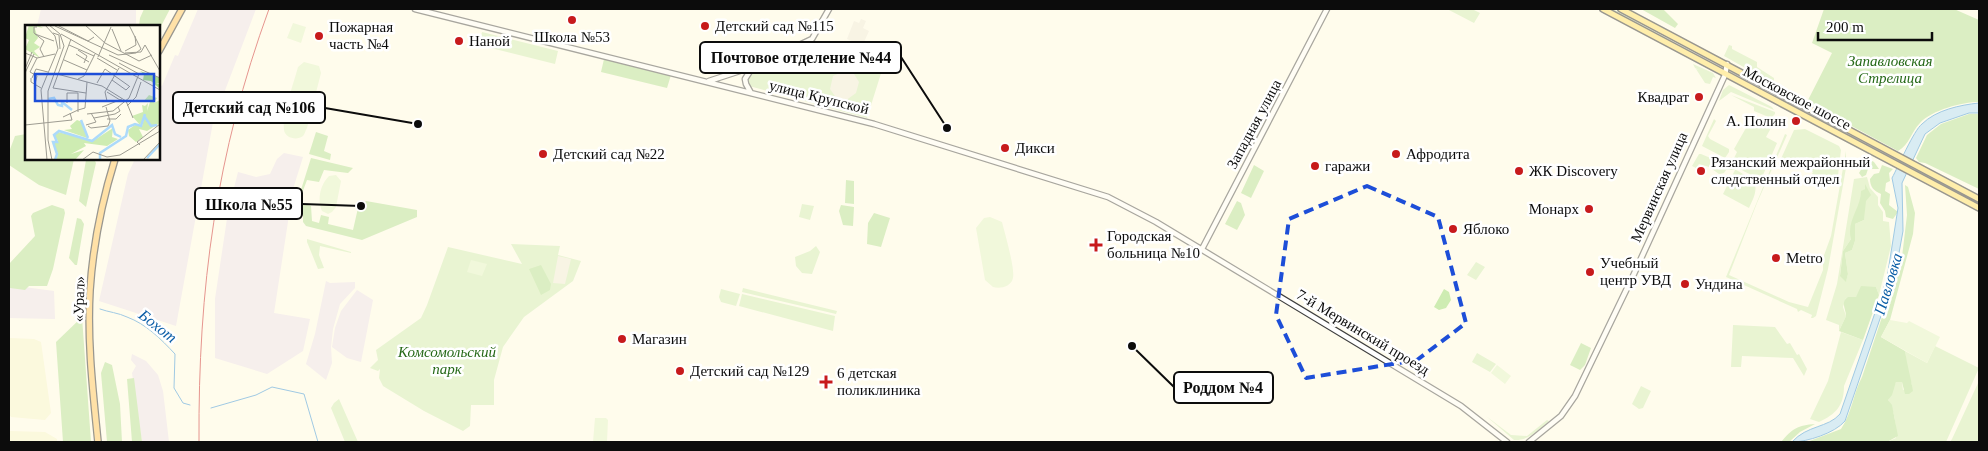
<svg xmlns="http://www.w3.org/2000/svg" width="1988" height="451" font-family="'Times New Roman',serif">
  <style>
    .industrial { fill: #ebdfec }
    .farmland { fill: #f7f5c9 }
    .green { fill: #ceecb2; fill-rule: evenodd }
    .forest { fill: #b0de90 }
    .pitch { fill: #e1f3c5 }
    .plaza { fill: #efeada }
    .water { fill: #acdafb; stroke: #2d8dd7 }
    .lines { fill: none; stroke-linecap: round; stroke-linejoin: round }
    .stream { stroke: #2d8dd7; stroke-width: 1 }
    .tertiary-casing { stroke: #3f3f3f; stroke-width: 7 }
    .primary-casing { stroke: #1d1d1d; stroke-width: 8 }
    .trunk-casing { stroke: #1d1d1d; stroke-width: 8 }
    .tertiary { stroke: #fff; stroke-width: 4.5 }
    .primary { stroke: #ffdd5c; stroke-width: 5 }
    .trunk { stroke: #ffc053; stroke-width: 5.5 }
    .rail { stroke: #c71a1c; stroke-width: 1 }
    .marked { fill: none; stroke: #1d4ed8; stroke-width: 4; stroke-dasharray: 10 6; stroke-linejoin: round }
    .poi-dot { fill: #c71a1c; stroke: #fff; stroke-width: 2 }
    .labels { text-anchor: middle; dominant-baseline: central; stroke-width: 5; stroke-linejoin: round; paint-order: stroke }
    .poi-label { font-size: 15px; fill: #0c0c0c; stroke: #fff; text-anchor: start }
    .park-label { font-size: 15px; font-style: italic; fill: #266918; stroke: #fff }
    .street-label { font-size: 15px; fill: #0c0c0c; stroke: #fff }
    .water-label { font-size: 16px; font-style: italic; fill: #0c5ea7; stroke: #fff }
    .inset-river { fill: none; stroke: #acdafb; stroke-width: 2.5 }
    .inset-road { fill: none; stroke: #9e9c92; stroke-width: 1 }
    .view { fill: #1d4ed8; fill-opacity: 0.15; stroke: #1d4ed8; stroke-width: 2.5 }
    .inset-edge { fill: none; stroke: #0c0c0c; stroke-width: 2.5 }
    .leader { fill: none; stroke: #0c0c0c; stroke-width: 2 }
    .callout-dot { fill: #0c0c0c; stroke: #fff; stroke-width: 2 }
    .callout { fill: #fff; stroke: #0c0c0c; stroke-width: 2 }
    .callout-label { font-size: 16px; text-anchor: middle; font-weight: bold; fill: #0c0c0c }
  </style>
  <rect width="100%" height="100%" fill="#fffcec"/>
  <path class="industrial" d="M 41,9 L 136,9 L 136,26 L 37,26 Z
    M 198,9 L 256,9 L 213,122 L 176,326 L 99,301 L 128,174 L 135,159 L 159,159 L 159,85 L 162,86 L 175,55 L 178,56 Z
    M 284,153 L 303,157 L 293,189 L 274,313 L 310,319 L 303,351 L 267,374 L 215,358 L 215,299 L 228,212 L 238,172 L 256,177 L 270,174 L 277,159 Z
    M 326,281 L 330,283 L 355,282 L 355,288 L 340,304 L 333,329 L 331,347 L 332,363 L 326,380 L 306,364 L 315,334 Z
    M 9,285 L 54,291 L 55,319 L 9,318 Z
    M 357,290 L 373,300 L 361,362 L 347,358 L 332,347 L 335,328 L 341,311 Z
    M 132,354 L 146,361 L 158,375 L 163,391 L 169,442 L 142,442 L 132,373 L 136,366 L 131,360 Z"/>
  <path class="farmland" d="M 9,338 L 34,339 L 41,342 L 51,413 L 45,420 L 11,417 L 9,414 Z
    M 9,431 L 45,432 L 57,439 L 57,442 L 9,442 Z"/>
  <path class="green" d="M 1447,9 L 1472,9 L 1480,13 L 1474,23 Z
    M 1610,9 L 1613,9 L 1720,67 Z
    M 482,32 L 558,51 L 555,64 L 479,45 Z
    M 812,45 L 846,60 L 853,45 L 868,51 L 865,59 L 883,67 L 867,118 L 749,86 L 748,79 L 752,73 Z
    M 1729,45 L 1732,46 L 1732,49 L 1757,62 L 1757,67 L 1774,78 L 1774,84 L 1724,56 Z
    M 1693,64 L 1713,73 L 1716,78 L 1713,77 L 1710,84 L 1705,83 L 1696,69 L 1699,70 L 1695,68 Z
    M 1729,85 L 1772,107 L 1774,110 L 1731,92 L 1719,101 L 1723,90 Z
    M 1731,95 L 1775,112 L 1775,114 L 1771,118 L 1754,111 L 1754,107 Z
    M 1754,117 L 1757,118 L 1757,122 L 1762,120 L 1771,128 L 1766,137 L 1777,143 L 1760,182 C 1752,173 1737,170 1732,162 L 1737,152 L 1734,149 L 1751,119 Z
    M 1714,119 L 1716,121 L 1708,136 L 1710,139 L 1729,149 L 1729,152 L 1725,158 L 1702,146 Z
    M 1805,129 L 1839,146 L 1841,150 L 1837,184 L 1812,174 L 1813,172 L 1797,165 L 1793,167 L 1780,161 L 1794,130 Z
    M 1785,134 L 1787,135 L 1757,203 L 1729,275 L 1789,302 L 1808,307 L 1823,270 L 1823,258 L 1831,236 L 1846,151 L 1846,168 L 1828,269 L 1816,316 L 1813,318 L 1811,318 L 1812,315 L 1801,310 L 1798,312 L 1797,309 L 1726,277 Z
    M 1699,154 L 1701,154 C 1712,159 1753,175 1755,185 C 1757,193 1752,201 1749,208 L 1723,194 L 1735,170 L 1726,170 L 1724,173 L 1719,174 L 1709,167 L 1699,164 L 1696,168 L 1692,166 Z
    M 1867,177 L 1870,188 L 1878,197 L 1878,205 L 1883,212 L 1883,221 L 1889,222 L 1891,246 L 1879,295 L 1876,287 L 1856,297 L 1846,298 L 1843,307 L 1846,316 L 1839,331 L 1839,325 L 1826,320 L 1837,284 L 1854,179 ZM 1865,186 L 1864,220 L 1855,224 L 1855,241 L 1852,250 L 1845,253 L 1848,274 L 1846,281 L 1840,275 L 1843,251 L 1851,239 L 1861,201 L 1861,192 L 1865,189 Z
    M 802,204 L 814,206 L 810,220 L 799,217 Z
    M 307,239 L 351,252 L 351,253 L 320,246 L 319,255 L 324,268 L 318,269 L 307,242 Z
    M 511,244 L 560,246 L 558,255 L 581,261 L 573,281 L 524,317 L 503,347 L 494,380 L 494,405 L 471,405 L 470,426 L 463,431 L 424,411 L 383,386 L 379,378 L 380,369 L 378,371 L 370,368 L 378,360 L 376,350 L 421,318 L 427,305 L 448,247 L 522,264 Z
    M 816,246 L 820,252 L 812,274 L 802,273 L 796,266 L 795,257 L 810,251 Z
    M 1476,262 L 1485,267 L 1476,280 L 1467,275 Z
    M 743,288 L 837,311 L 836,314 L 742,292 Z
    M 721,289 L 740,294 L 736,306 L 721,302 L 719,297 Z
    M 1444,289 L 1449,292 L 1451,300 L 1446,308 L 1439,310 L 1434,307 Z
    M 742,294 L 835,316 L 833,331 L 739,306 Z
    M 1733,325 L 1775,327 L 1787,344 L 1790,343 L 1797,355 L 1799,354 L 1807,369 L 1804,376 L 1793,358 L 1742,356 L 1741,367 L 1731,367 Z
    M 1841,332 L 1863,340 L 1844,386 C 1844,406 1836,414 1819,422 L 1810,419 L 1828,381 Z
    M 1935,346 L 1979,368 L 1946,442 L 1887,442 L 1896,438 C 1896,424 1895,412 1888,400 L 1896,382 L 1902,382 L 1903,390 L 1912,385 L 1907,370 L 1905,351 L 1927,363 Z
    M 1477,353 L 1496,364 L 1490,372 L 1472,362 Z
    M 1979,381 L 1979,442 L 1950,442 L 1952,439 Z
    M 1641,386 L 1651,391 L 1643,408 L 1639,409 L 1632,404 Z
    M 339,399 L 358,442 L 345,442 L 331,408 L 334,403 Z
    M 1486,416 L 1511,435 L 1527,436 L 1547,420 L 1549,421 C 1539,430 1528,441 1514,440 Z"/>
  <path class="forest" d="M 144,9 L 170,9 L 159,30 L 159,26 L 139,26 L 140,18 Z
    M 1641,9 L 1663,9 L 1678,24 L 1675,28 Z
    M 1824,9 L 1954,9 L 1979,20 L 1979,102 C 1962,102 1932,110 1920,123 C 1911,132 1910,144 1898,151 L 1807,102 L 1832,53 L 1812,43 Z
    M 604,59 L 671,75 L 667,88 L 601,72 Z
    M 1969,114 L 1979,114 L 1979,189 L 1925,163 L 1919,162 L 1916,158 L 1927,135 L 1941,124 Z
    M 316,132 L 328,136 L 324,151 L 331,154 L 330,160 L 309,154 Z
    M 26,134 L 26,159 L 74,159 L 66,195 L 39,185 L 9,165 L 9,152 L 15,136 Z
    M 311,158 L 353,168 L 348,173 L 324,170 L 319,182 L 307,180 L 301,196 L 300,193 Z
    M 1867,158 L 1874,162 L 1879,169 L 1868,169 L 1866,175 L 1862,177 L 1859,173 L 1862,168 L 1854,169 L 1854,166 L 1860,160 Z
    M 94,159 L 96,163 L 86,207 L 79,201 L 86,160 Z
    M 1254,165 L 1264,171 L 1251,198 L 1241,193 Z
    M 1882,165 L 1893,169 L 1889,173 L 1890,181 L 1886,183 L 1885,191 L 1890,194 L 1889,205 L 1898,212 L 1893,219 L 1886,217 L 1885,211 L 1880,203 L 1881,194 C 1874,191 1870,187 1870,179 L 1874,174 L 1879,173 Z
    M 846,180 L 854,181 L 854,204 L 845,203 Z
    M 1865,184 L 1871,195 L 1866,201 L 1864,220 L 1855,224 L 1855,241 L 1852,250 L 1845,253 L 1848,274 L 1846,282 L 1840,276 L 1843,251 L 1851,239 C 1846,221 1861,208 1861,191 L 1865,189 Z
    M 1905,185 L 1908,187 L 1915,213 L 1913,234 L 1890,320 L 1881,337 L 1905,351 C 1907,365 1911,378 1913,391 L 1909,394 L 1905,394 L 1902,382 L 1896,382 L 1892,395 L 1888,400 L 1892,405 L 1898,436 L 1887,442 L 1807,442 L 1841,429 C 1852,413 1853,394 1862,377 L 1902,257 L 1907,215 Z
    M 366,201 L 417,210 L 417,217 L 362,240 L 306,226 L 303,222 L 303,204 L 311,206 L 312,221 L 319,223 L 321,215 L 329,217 L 328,224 L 353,230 L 358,208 Z
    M 1237,201 L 1241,203 L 1245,215 L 1237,230 L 1225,224 Z
    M 52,205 L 64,209 L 65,213 L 53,269 L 47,286 L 29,286 L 25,290 L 10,288 L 9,264 L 35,236 L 31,216 L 33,213 Z
    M 841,205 L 854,207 L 853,226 L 843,225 L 839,211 Z
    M 874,213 L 890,218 L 881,247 L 867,244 L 868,223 Z
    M 77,218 L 81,219 L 84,224 L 77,265 L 75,265 L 69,258 Z
    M 541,265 L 551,284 L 550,290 L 541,295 L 529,269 Z
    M 1861,286 L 1876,287 L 1879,295 L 1863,340 L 1839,331 L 1846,316 C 1846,309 1840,302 1848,297 L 1856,297 Z
    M 82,317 L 91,442 L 63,442 L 56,342 Z
    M 1581,343 L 1591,348 L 1585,365 L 1580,370 L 1570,365 Z
    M 105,362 L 112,365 L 120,404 L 122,442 L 107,442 L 101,373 Z
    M 134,378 L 142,442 L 132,442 L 127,379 Z
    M 1815,424 L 1800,432 L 1789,442 L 1781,442 C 1792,429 1798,425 1815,424 Z"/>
  <path class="pitch" d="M 293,23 L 306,27 L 301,43 L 287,38 Z
    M 304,62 L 319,66 L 321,73 L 307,128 C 305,131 305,134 303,136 C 297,141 285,138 284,130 C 282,116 294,82 298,67 Z
    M 336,175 L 341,181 L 336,207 L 332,212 L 328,214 L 322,211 C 317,200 320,185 329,176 Z
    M 990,217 L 1002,222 C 1005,234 1015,268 1013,278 C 1011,287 1000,289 993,287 L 985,280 L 976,228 L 984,218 Z
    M 471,260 L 487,264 L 482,276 L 467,272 Z
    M 1890,320 L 1907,323 L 1909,321 L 1940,337 L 1927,363 L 1881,337 Z
    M 1497,365 L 1511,376 L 1505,384 L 1491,373 Z
    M 595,418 L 606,418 L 608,420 L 607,442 L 593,442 Z"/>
  <path class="plaza" d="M 861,19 L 866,21 L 863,28 L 869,31 L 864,42 L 873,46 L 871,50 L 847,39 L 854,21 L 859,23 Z
    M 844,71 L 854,74 L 859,82 L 856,93 L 845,101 L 837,99 L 830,89 L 833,76 Z
    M 558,256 L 571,259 L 565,284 L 553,283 Z"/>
  <path class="water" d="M 1979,103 L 1979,113 L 1969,113 L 1940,123 L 1925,134 L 1902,183 L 1903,231 L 1895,275 L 1845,421 C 1835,433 1807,442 1792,442 C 1807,425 1828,428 1840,414 L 1887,278 L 1898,208 L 1892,178 C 1898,167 1914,130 1922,124 C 1936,110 1960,105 1979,103 Z"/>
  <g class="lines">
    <path class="stream" d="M 100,309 C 108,312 119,313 127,317 C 146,324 161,339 175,354 L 174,388 L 183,403 L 190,405
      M 211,408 L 256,395 L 272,387 L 304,394 L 318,442"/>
    <defs>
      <path id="tertiary" d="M 415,9 L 874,124 L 1108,197 L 1156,222 L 1461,406 L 1507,442
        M 709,81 L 755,66 L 812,39 L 829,9
        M 751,93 L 746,84 L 745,79 L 752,68
        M 1202,249 L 1327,9
        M 1529,442 L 1561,416 L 1575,396 L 1633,276 L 1725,75 L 1727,64"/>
      <path id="primary" d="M 1603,9 L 1979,208
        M 1621,9 L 1979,199"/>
      <path id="trunk" d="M 159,51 L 182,9
        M 98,442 C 93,392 87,341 90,290 C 93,245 102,201 115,159"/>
    </defs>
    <use href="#tertiary" class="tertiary-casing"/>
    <use href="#primary" class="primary-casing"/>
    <use href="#trunk" class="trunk-casing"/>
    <use href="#tertiary" class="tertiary"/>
    <use href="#primary" class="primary"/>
    <use href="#trunk" class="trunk"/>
    <path class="rail" d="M 1977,9 L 1979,10
      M 199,442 C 198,288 216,154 269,9"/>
  </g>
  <path d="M0 0H1988V451H0ZM 1367,186 L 1438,217 L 1466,323 L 1417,360 L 1306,378 L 1276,315 L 1289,219 Z" fill="#fffcec" fill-opacity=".55" fill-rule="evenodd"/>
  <path class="marked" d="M 1367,186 L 1438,217 L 1466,323 L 1417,360 L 1306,378 L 1276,315 L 1289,219 Z"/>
  <g class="poi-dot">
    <circle cx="572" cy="20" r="5"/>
    <circle cx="705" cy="26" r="5"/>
    <circle cx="319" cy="36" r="5"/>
    <circle cx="459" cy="41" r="5"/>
    <circle cx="1699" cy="97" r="5"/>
    <circle cx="1796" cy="121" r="5"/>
    <circle cx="1005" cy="148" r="5"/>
    <circle cx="543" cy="154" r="5"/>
    <circle cx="1396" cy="154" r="5"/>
    <circle cx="1315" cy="166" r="5"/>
    <circle cx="1519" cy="171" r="5"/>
    <circle cx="1701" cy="171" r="5"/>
    <circle cx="1589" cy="209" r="5"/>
    <circle cx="1453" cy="229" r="5"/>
    <path d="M1093.5 237.5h5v5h5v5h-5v5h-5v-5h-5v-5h5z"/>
    <circle cx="1776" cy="258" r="5"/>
    <circle cx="1590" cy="272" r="5"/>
    <circle cx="1685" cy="284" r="5"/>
    <circle cx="622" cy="339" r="5"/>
    <circle cx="680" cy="371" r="5"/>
    <path d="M823.5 374.5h5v5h5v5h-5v5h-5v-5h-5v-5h5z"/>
  </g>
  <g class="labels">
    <g class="poi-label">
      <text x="715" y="26">Детский сад №115</text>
      <text x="329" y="27">Пожарная<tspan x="329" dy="17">часть №4</tspan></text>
      <text x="572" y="37" text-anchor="middle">Школа №53</text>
      <text x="469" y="41">Наной</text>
      <text x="1689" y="97" text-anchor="end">Квадрат</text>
      <text x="1786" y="121" text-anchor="end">А. Полин</text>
      <text x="1015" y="148">Дикси</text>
      <text x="553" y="154">Детский сад №22</text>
      <text x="1406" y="154">Афродита</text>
      <text x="1711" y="162">Рязанский межрайонный<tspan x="1711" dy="17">следственный отдел</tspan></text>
      <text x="1325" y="166">гаражи</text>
      <text x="1529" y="171">ЖК Discovery</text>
      <text x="1579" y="209" text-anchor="end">Монарх</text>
      <text x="1463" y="229">Яблоко</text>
      <text x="1107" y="236">Городская<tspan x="1107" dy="17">больница №10</tspan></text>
      <text x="1786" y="258">Metro</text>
      <text x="1600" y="263">Учебный<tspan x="1600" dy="17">центр УВД</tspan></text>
      <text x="1695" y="284">Ундина</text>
      <text x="632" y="339">Магазин</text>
      <text x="690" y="371">Детский сад №129</text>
      <text x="837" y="373">6 детская<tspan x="837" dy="17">поликлиника</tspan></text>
    </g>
    <g class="park-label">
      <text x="1890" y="61">Запавловская<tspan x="1890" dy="17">Стрелица</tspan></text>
      <text x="447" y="352">Комсомольский<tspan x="447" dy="17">парк</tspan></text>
    </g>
    <g class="street-label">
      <text transform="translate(819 97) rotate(14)">улица Крупской</text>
      <text transform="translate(1797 98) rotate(28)">Московское шоссе</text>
      <text transform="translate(1254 124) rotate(-62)">Западная улица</text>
      <text transform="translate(1659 187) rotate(-66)">Мервинская улица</text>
      <text transform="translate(79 299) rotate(-88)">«Урал»</text>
      <text transform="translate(1363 332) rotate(31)">7-й Мервинский проезд</text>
    </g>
    <g class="water-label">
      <text transform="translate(1888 284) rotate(-73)">Павловка</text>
      <text transform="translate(158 326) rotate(38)">Бохот</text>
    </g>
  </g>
  <g transform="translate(25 25)">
    <rect width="135" height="135" fill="#fffcec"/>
    <path d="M 4,0 L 13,0 L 18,3 L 9,1 L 13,13 L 9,18 L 15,22 L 9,26 L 15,33 L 0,24 L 4,15 L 0,13 ZM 124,70 L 132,73 L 129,78 L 135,75 L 135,98 L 122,106 L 114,104 L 118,112 L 111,117 L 104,111 L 103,105 L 110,100 L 117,101 L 120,91 L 115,100 L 107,91 L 118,87 L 117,80 L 120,81 L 123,78 L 122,86 L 125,77 L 118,77 ZM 52,95 L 57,97 L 62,113 L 39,105 L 47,104 L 45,101 ZM 88,103 L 87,112 L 93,114 L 82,121 L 59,118 L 61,121 L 46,129 L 59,125 L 50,135 L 31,135 L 33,129 L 28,117 L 33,116 L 29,110 L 33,107 L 68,116 Z" fill="#ceecb2"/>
    <path d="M 115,46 L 135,53 L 135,58 L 131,58 L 135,59 L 135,64 L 126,56 L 118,55 L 119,49 Z" fill="#b0de90"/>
    <path class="inset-river" d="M 23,74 L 29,73 L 33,80 L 37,81 L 37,77 L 47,85M 119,91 L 126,101 L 132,100M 56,95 L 63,113M 122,133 L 135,119M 30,135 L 32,129 L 28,117 L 32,117 L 29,110 L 34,106 L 67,116 L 87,100 L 90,109 L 96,112M 75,135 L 75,128 L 101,111 L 103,102 L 110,99 L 116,101 L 120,89"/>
    <path class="inset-road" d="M 20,0 L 30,11 L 33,24 L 16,65 L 22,135M 24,0 L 35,9 L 39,21 L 23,66 L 23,115 L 27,135M 32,0 L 63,16 L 69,12M 60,0 L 80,18M 30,1 L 93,30 L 111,28 L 116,24 L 104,0M 12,2 L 9,2 L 9,8 L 19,16 L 15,24 L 19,32M 87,4 L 96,26M 28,8 L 34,10 L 35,24M 10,9 L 29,16M 36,9 L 135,65M 46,14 L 28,63 L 61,68M 80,18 L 114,36 L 127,30M 44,20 L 69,31M 53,25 L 62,31 L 59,38M 100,26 L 111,20 L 110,11M 0,28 L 12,33 L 30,29M 100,28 L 116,27 L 120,20 L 135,46M 51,29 L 64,37M 84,30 L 135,53M 73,32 L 86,2M 72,33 L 92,45M 39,35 L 62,45M 0,44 L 7,27M 0,48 L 9,29M 32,49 L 77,61 L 101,76M 6,53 L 6,57 L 16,63M 7,53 L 11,44 L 23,47M 53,54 L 59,51 L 70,29M 87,55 L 101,65 L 105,61M 72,58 L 80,44 L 104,61M 10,59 L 12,51 L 5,47 L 12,33M 82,67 L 95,75M 82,76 L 80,67 L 94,43M 101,76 L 108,93M 42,78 L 42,68 L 53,68M 102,81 L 111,72 L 116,57M 77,82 L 97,74M 53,85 L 60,83 L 62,57M 53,87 L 53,68M 62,89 L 88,86 L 104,73 L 114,49 L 94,38M 38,92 L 53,85M 69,93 L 90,89 L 95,86 L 93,82M 82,94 L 91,94 L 96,89M 0,100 L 47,95 L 45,88M 61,100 L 71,97 L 66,88M 63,101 L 66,103 L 83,101 L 85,96 L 81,82M 115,120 L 112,117 L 135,99M 57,135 L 68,127 L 82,132 L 95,130 L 135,106M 118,135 L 135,117"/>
    <path class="view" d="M 10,49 L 129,49 L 129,76 L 10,76 Z"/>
    <rect width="135" height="135" class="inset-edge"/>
  </g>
  <path class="leader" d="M947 128L901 57M418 124L325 108M361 206L302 204M1132 346L1174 387"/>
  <g class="callout-dot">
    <circle cx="947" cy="128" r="5"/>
    <circle cx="418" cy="124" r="5"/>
    <circle cx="361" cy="206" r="5"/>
    <circle cx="1132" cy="346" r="5"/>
  </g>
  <g class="callout">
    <rect x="700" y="42" width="201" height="31" rx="5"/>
    <rect x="173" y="92" width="152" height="31" rx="5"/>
    <rect x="195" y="188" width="107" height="31" rx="5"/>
    <rect x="1174" y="372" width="99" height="31" rx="5"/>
  </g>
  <g class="callout-label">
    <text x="801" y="63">Почтовое отделение №44</text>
    <text x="249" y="113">Детский сад №106</text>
    <text x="249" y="210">Школа №55</text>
    <text x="1223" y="393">Роддом №4</text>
  </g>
  <rect width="1988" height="451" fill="none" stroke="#0c0c0c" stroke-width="20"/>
  <path d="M1818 32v8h114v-8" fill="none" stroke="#0c0c0c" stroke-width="2.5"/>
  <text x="1826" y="32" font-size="15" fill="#0c0c0c" stroke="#ffffff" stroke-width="4" paint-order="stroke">200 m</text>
</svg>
